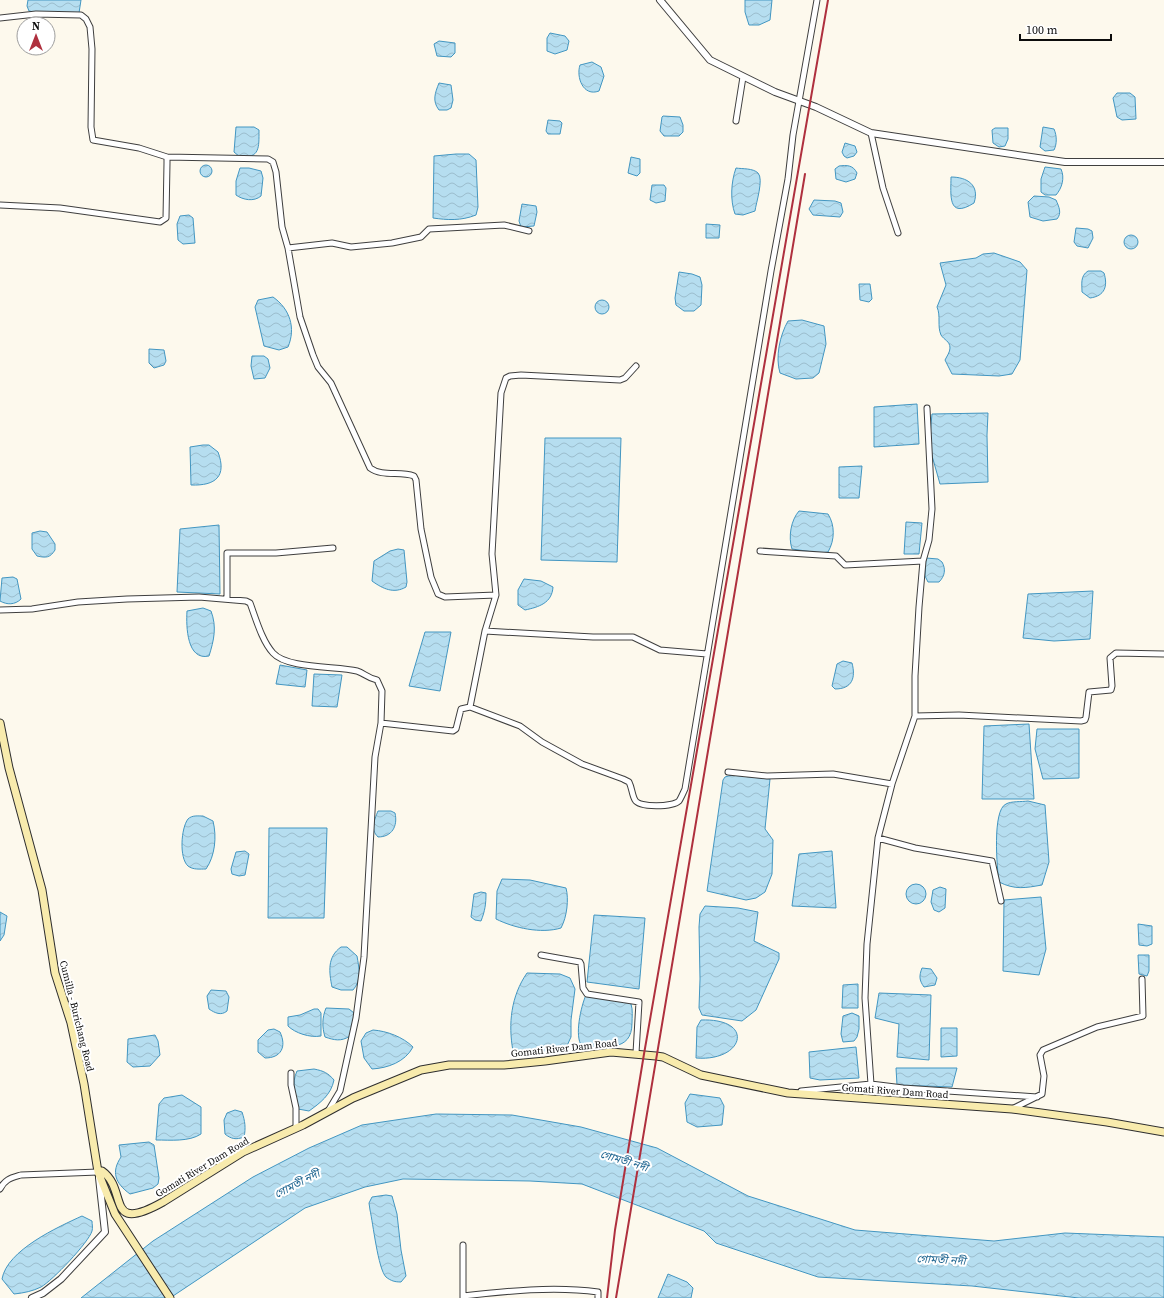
<svg xmlns="http://www.w3.org/2000/svg" width="1164" height="1298" font-family="'Source Serif 4','Noto Sans Bengali',serif">
  <style>
    .water { fill: url(#water-waves); stroke: #4396c1 }
    .lines { fill: none; stroke-linecap: round; stroke-linejoin: round }
    .minor-casing { stroke: #3f3f3f; stroke-width: 7 }
    .tertiary-casing { stroke: #3f3f3f; stroke-width: 8 }
    .secondary-casing { stroke: #2e2e2e; stroke-width: 9 }
    .minor { stroke: #fff; stroke-width: 5 }
    .tertiary { stroke: #fff; stroke-width: 6 }
    .secondary { stroke: #f8ebad; stroke-width: 7 }
    .rail { stroke: #af303e; stroke-width: 2 }
    .labels { text-anchor: middle; dominant-baseline: central; stroke-width: 4; stroke-linejoin: round; paint-order: stroke }
    .street-label { font-size: 10px; fill: #0c0c0c; stroke: #fff }
    .water-label { font-size: 11px; font-style: italic; fill: #216792; stroke: #fff }
  </style>
  <defs>
    <pattern id="water-waves" width="16" height="10" patternUnits="userSpaceOnUse"><rect width="16" height="10" fill="#b6def0"/><path d="M0 5q4-4 8 0t8 0" fill="none" stroke="#9bbdcd"/></pattern>
  </defs>
  <rect width="100%" height="100%" fill="#fdf9ed"/>
  <path class="water" d="M 28,0 L 81,0 L 79,13 L 40,13 L 29,11 L 27,6 Z
    M 745,0 L 772,0 L 770,20 L 759,25 L 749,25 L 745,12 Z
    M 550,33 L 565,36 L 569,41 L 567,50 L 555,54 L 547,51 L 547,38 Z
    M 439,41 L 455,43 L 455,53 L 451,57 L 437,56 L 434,44 Z
    M 592,62 L 601,67 L 604,76 L 599,91 C 583,97 576,77 580,65 Z
    M 439,83 L 451,85 L 453,100 L 451,108 L 447,110 L 439,110 C 432,101 435,93 439,83 Z
    M 1117,93 L 1130,93 L 1135,97 L 1136,119 L 1122,120 L 1117,117 L 1113,98 Z
    M 663,116 L 680,117 L 683,125 L 683,132 L 679,136 L 664,136 L 660,131 L 662,117 Z
    M 548,120 L 560,121 L 562,123 L 560,134 L 548,134 L 546,131 Z
    M 236,127 L 254,127 L 259,130 C 259,148 260,158 240,157 L 234,152 Z
    M 1043,127 L 1054,129 C 1057,136 1057,144 1054,150 L 1045,151 L 1040,147 Z
    M 995,128 L 1008,128 L 1008,139 L 1005,146 L 999,147 L 993,143 L 992,130 Z
    M 845,143 L 855,146 L 857,152 L 854,156 L 847,158 L 844,156 L 842,152 Z
    M 456,154 L 469,154 L 476,160 L 478,207 L 476,215 C 461,221 447,220 433,218 L 434,156 Z
    M 631,157 L 640,159 L 640,173 L 637,176 L 628,173 Z
    M200 171a6 6 0 1 1 12 0a6 6 0 1 1-12 0Z
    M 839,166 C 847,165 853,165 857,173 L 855,179 L 846,182 L 836,179 L 835,169 Z
    M 1045,167 L 1061,169 C 1065,178 1062,188 1056,195 L 1045,195 L 1041,192 L 1041,179 Z
    M 240,168 L 249,168 L 261,171 L 263,178 L 261,196 C 254,202 243,200 236,195 L 236,181 Z
    M 736,168 C 742,169 753,168 758,173 C 764,179 756,203 755,211 L 743,215 L 735,214 C 730,200 731,182 736,168 Z
    M 951,177 C 967,177 980,185 974,203 C 947,220 951,194 951,177 Z
    M 652,185 L 664,185 L 666,188 L 665,201 L 656,203 L 650,200 Z
    M 1034,196 L 1049,197 L 1056,200 C 1059,207 1062,213 1057,219 L 1043,221 L 1030,217 L 1028,202 Z
    M 814,200 L 835,201 L 841,203 L 843,212 L 840,217 L 813,215 L 809,209 Z
    M 522,204 L 536,206 L 537,212 L 534,226 L 521,227 L 519,221 Z
    M 180,216 L 189,215 L 193,218 L 195,243 L 183,244 L 178,240 L 177,224 Z
    M 706,224 L 720,225 L 719,238 L 706,238 Z
    M 1076,228 L 1088,229 L 1092,231 L 1093,238 L 1088,248 L 1077,246 L 1074,242 Z
    M1124 242a7 7 0 1 1 14 0a7 7 0 1 1-14 0Z
    M 994,253 L 1020,262 L 1027,270 L 1020,360 L 1012,374 L 999,376 L 952,374 L 945,360 C 947,356 950,352 950,348 C 950,341 944,340 941,335 C 937,326 941,316 937,307 L 946,285 L 940,263 L 976,258 L 983,254 Z
    M 1088,271 L 1101,271 L 1104,273 C 1108,286 1105,296 1090,298 L 1082,292 C 1082,284 1080,276 1088,271 Z
    M 679,272 L 692,274 L 700,277 L 702,285 L 701,305 L 694,311 L 684,311 L 676,305 L 675,298 Z
    M 859,284 L 870,284 L 872,299 L 869,302 L 860,300 Z
    M 273,297 C 290,309 296,328 288,347 L 279,350 L 264,346 L 255,307 L 258,300 Z
    M595 307a7 7 0 1 1 14 0a7 7 0 1 1-14 0Z
    M 802,320 L 824,326 L 826,344 L 819,373 L 813,378 L 796,379 L 780,373 C 775,357 780,335 788,321 Z
    M 149,349 L 164,350 L 166,361 L 164,365 L 154,368 L 149,363 Z
    M 252,356 L 264,356 L 268,359 L 270,368 L 265,378 L 254,379 L 251,366 Z
    M 917,404 L 919,444 L 874,447 L 874,407 Z
    M 988,413 L 987,435 L 988,482 L 940,484 L 929,445 L 932,414 Z
    M 545,438 L 621,438 L 617,562 L 541,560 Z
    M 203,445 L 209,445 L 218,452 C 227,476 216,486 191,485 L 190,447 Z
    M 862,466 L 859,498 L 839,498 L 839,467 Z
    M 799,511 L 828,514 C 835,525 835,540 828,552 L 820,553 L 792,549 C 788,537 791,520 799,511 Z
    M 906,522 L 922,523 L 919,554 L 904,554 Z
    M 219,525 L 220,594 L 177,592 L 180,529 Z
    M 40,531 L 47,532 L 55,544 L 55,550 C 50,558 46,558 37,556 L 32,549 L 32,533 Z
    M 398,549 L 404,550 L 407,582 L 406,587 C 394,594 383,589 372,581 L 374,561 L 390,551 Z
    M 926,558 L 938,559 L 942,562 C 946,569 945,576 939,582 L 928,582 L 925,576 Z
    M 13,577 L 17,579 L 21,599 C 15,605 7,605 0,601 L 2,578 Z
    M 524,579 L 541,581 L 553,587 C 552,603 539,607 525,610 L 518,605 L 518,590 Z
    M 1093,591 L 1090,639 L 1054,641 L 1023,638 L 1028,594 Z
    M 203,608 L 211,611 C 217,627 214,640 209,656 C 187,661 186,627 187,611 Z
    M 425,632 L 451,632 L 440,691 L 409,686 Z
    M 843,661 L 852,663 C 856,678 852,689 835,689 L 832,686 L 837,664 Z
    M 280,665 L 307,670 L 305,687 L 276,684 Z
    M 314,674 L 342,675 L 337,707 L 312,706 Z
    M 1029,724 L 1034,799 L 982,799 L 984,726 Z
    M 1037,729 L 1079,729 L 1079,778 L 1043,779 L 1035,749 Z
    M 732,775 L 770,779 L 765,829 L 773,840 L 772,874 L 765,892 L 756,898 L 746,900 L 707,891 L 723,780 L 725,777 Z
    M 1028,801 L 1045,805 L 1049,862 L 1042,885 C 1025,888 1015,890 999,882 C 997,869 992,810 1006,804 C 1011,801 1021,802 1028,801 Z
    M 378,811 L 391,811 L 395,813 C 398,826 392,837 378,837 C 370,829 374,821 378,811 Z
    M 203,816 L 213,821 C 217,837 215,856 206,869 C 200,869 193,870 188,866 C 179,858 181,828 188,819 C 192,815 198,816 203,816 Z
    M 269,828 L 327,828 L 324,918 L 268,918 Z
    M 245,851 L 249,854 L 245,875 L 239,876 L 232,874 L 231,869 L 236,852 Z
    M 832,851 L 836,908 L 792,906 L 799,854 Z
    M 502,879 L 530,880 L 566,888 C 569,899 567,917 561,928 C 541,934 514,928 496,919 L 497,891 Z
    M906 894a10 10 0 1 1 20 0a10 10 0 1 1-20 0Z
    M 940,887 L 946,889 L 945,908 L 939,912 L 934,910 L 931,902 L 933,890 Z
    M 481,892 L 486,893 C 486,904 485,911 481,921 L 475,920 L 471,917 L 474,894 Z
    M 1041,897 L 1046,949 L 1039,975 L 1003,971 L 1004,900 Z
    M 705,906 L 738,908 L 758,912 L 754,941 L 779,953 L 779,959 L 756,1010 L 742,1021 L 702,1015 L 699,1008 L 700,979 L 699,927 L 700,914 Z
    M 0,912 L 7,916 L 4,935 L 0,941 Z
    M 594,915 L 645,918 L 639,989 L 587,982 Z
    M 1138,924 L 1152,926 L 1152,944 L 1147,946 L 1139,945 Z
    M 341,947 L 347,947 L 357,956 C 359,968 362,980 353,990 L 341,990 L 332,987 C 329,972 327,957 341,947 Z
    M 1138,955 L 1149,955 L 1149,971 L 1147,976 L 1139,974 Z
    M 922,968 L 931,969 L 937,978 L 935,985 L 924,987 C 919,980 919,976 922,968 Z
    M 527,973 L 560,974 L 570,978 L 575,989 L 571,1020 L 571,1037 L 565,1050 L 524,1056 L 513,1051 C 508,1024 511,996 527,973 Z
    M 858,984 L 858,1008 L 842,1008 L 843,985 Z
    M 211,990 L 226,991 L 229,997 L 227,1011 C 221,1016 215,1013 209,1009 L 207,996 Z
    M 879,993 L 931,995 L 929,1060 L 897,1057 L 899,1024 L 875,1018 Z
    M 586,995 L 628,1002 L 631,1004 C 633,1010 632,1017 632,1023 C 632,1053 604,1046 582,1046 C 574,1037 581,1006 586,995 Z
    M 326,1008 L 349,1009 L 354,1013 L 355,1019 L 350,1036 C 341,1042 334,1040 325,1037 C 322,1027 322,1018 326,1008 Z
    M 314,1009 L 318,1009 L 321,1013 L 321,1036 C 310,1038 295,1033 288,1026 L 288,1017 L 300,1015 Z
    M 852,1013 L 859,1016 L 859,1029 L 857,1037 L 854,1041 L 843,1042 L 841,1034 L 843,1016 Z
    M 701,1020 C 756,1018 744,1062 696,1058 L 697,1027 Z
    M 941,1028 L 957,1028 L 957,1056 L 941,1057 Z
    M 274,1029 L 280,1032 C 287,1047 281,1058 265,1058 L 258,1052 L 258,1040 L 268,1030 Z
    M 373,1030 C 387,1031 403,1037 413,1047 C 405,1062 388,1068 372,1069 L 364,1058 L 361,1041 L 366,1033 Z
    M 155,1035 L 158,1041 L 160,1055 L 150,1066 L 133,1067 L 127,1062 L 128,1039 Z
    M 856,1047 L 859,1078 L 820,1080 L 810,1078 L 809,1052 Z
    M 896,1068 L 957,1068 L 952,1087 L 897,1085 Z
    M 314,1069 C 324,1071 328,1073 334,1080 C 331,1095 320,1103 309,1111 L 298,1109 C 295,1096 291,1084 297,1071 Z
    M 690,1094 L 720,1098 L 724,1106 L 722,1125 L 697,1127 L 687,1122 L 685,1103 Z
    M 182,1095 L 201,1107 L 201,1134 C 189,1142 170,1140 156,1140 L 159,1104 L 164,1098 Z
    M 235,1110 L 242,1112 C 245,1121 246,1128 244,1137 C 236,1140 231,1139 225,1134 L 224,1120 L 227,1113 Z
    M 436,1114 L 512,1115 L 581,1127 L 657,1148 L 748,1196 L 855,1230 L 994,1241 L 1065,1233 L 1164,1237 L 1164,1298 L 1079,1298 L 972,1286 L 818,1277 L 716,1243 L 704,1231 L 582,1184 L 530,1181 L 403,1179 L 365,1187 L 305,1208 L 170,1298 L 81,1298 L 153,1241 L 253,1177 L 309,1148 L 362,1125 Z
    M 149,1142 L 154,1145 L 159,1178 L 158,1184 L 153,1188 L 130,1194 C 115,1183 111,1172 121,1157 L 119,1145 Z
    M 386,1195 L 392,1196 L 397,1214 L 401,1250 L 406,1276 L 401,1282 C 395,1282 391,1281 386,1277 C 378,1269 373,1223 370,1210 L 369,1203 L 372,1197 Z
    M 82,1216 L 92,1221 C 92,1224 93,1228 92,1231 C 89,1242 52,1281 41,1287 C 33,1291 24,1293 14,1294 L 2,1279 C 7,1250 58,1227 82,1216 Z
    M 668,1274 L 687,1282 L 693,1288 L 691,1298 L 658,1298 Z"/>
  <g class="lines">
    <defs>
      <path id="minor" d="M 0,18 L 36,14 L 81,15 L 86,19 L 90,27 L 92,49 L 91,127 L 93,140 L 139,148 L 167,157 L 167,163 L 166,218 L 160,222 L 60,208 L 0,205
        M 736,121 L 743,77
        M 871,133 L 883,188 L 898,233
        M 167,157 L 268,159 L 273,162 L 276,172 L 282,227 L 288,248 L 300,317 L 313,355 L 318,367 L 331,383 L 370,468 C 382,477 400,471 414,476 L 416,480 L 421,529 L 431,577 L 438,594 L 445,597 L 496,595
        M 288,248 L 332,243 L 351,247 L 392,243 L 421,237 L 429,229 L 504,225 L 529,231
        M 760,551 L 836,556 L 845,565 L 923,561
        M 227,598 L 227,553 L 276,553 L 333,548
        M 0,610 L 32,609 L 78,602 L 127,599 L 199,597 L 246,601 L 250,603 C 256,619 262,641 273,653 C 287,669 338,666 357,671 C 364,673 367,678 377,680 L 382,691 L 381,723
        M 485,631 L 593,637 L 633,637 L 660,650 L 707,654
        M 470,707 L 485,631 L 496,595 L 492,554 L 501,393 L 506,378 L 510,376 L 521,375 L 620,380 L 625,378 L 636,366
        M 915,716 L 915,676 L 919,607 L 923,561 L 929,540 L 932,509 L 927,408
        M 728,772 L 767,776 L 833,774 L 892,784 L 915,716 L 959,715 L 1081,721 L 1085,720 L 1086,717 L 1089,692 L 1111,690 L 1112,686 L 1110,658 L 1116,653 L 1164,654
        M 878,838 L 915,848 L 992,861 L 1001,901
        M 541,955 L 580,962 L 581,964 L 583,988 L 587,994 L 639,1002 L 636,1053
        M 291,1073 L 291,1085 L 296,1108 L 296,1128
        M 871,1084 L 903,1088 L 1037,1097
        M 801,1091 L 871,1084 L 865,998 L 867,944 L 878,838 L 892,784
        M 1012,1109 L 1042,1094 L 1044,1076 L 1040,1055 L 1043,1050 L 1097,1027 L 1143,1016 L 1142,979
        M 328,1111 L 340,1091 L 356,1018 L 364,957 L 375,757 L 381,723 L 453,731 L 456,729 L 461,709 L 470,707 L 520,726 L 542,742 L 582,764 L 623,779 L 629,782 C 632,788 632,795 635,800 C 639,808 673,807 679,801 C 681,798 683,793 685,789 L 771,271 L 788,179 L 793,135 L 817,0
        M 0,1189 C 5,1179 11,1178 21,1175 L 98,1172
        M 463,1245 L 463,1296
        M 463,1298 L 463,1296 C 507,1291 554,1286 598,1292 L 598,1298"/>
      <path id="tertiary" d="M 660,0 L 710,60 L 775,92 L 816,107 L 871,133 L 1065,162 L 1164,162
        M 32,1298 L 43,1293 L 61,1279 L 105,1232 L 99,1178"/>
      <path id="secondary" d="M 0,723 L 9,768 L 42,890 L 55,973 L 71,1023 L 84,1084 L 98,1172 L 115,1214 L 170,1298
        M 98,1172 L 102,1171 C 129,1190 104,1235 163,1202 L 243,1152 L 303,1125 L 353,1098 L 421,1070 L 449,1065 L 504,1065 L 545,1061 L 611,1052 L 656,1056 L 663,1057 L 701,1075 L 788,1093 L 1012,1109 L 1107,1122 L 1164,1132"/>
    </defs>
    <use href="#minor" class="minor-casing"/>
    <use href="#tertiary" class="tertiary-casing"/>
    <use href="#secondary" class="secondary-casing"/>
    <use href="#minor" class="minor"/>
    <use href="#tertiary" class="tertiary"/>
    <use href="#secondary" class="secondary"/>
    <path class="rail" d="M 607,1298 L 615,1230 L 644,1054 L 828,0
      M 616,1298 L 805,174"/>
  </g>
  <g class="labels">
    <g class="street-label">
      <text transform="translate(77 1016) rotate(76)">Cumilla - Burichang Road</text>
      <text transform="translate(564 1048) rotate(-6)">Gomati River Dam Road</text>
      <text transform="translate(895 1091) rotate(4)">Gomati River Dam Road</text>
      <text transform="translate(202 1167) rotate(-31)">Gomati River Dam Road</text>
    </g>
    <g class="water-label">
      <text transform="translate(624 1161) rotate(17)">গোমতী নদী</text>
      <text transform="translate(297 1184) rotate(-27)">গোমতী নদী</text>
      <text transform="translate(941 1260) rotate(3)">গোমতী নদী</text>
    </g>
  </g>
  <g transform="translate(36 36)"><circle r="19" fill="#ffffff" stroke="#9e9e9e"/>
  <path d="M0-3L7 15L0 10L-7 15Z" fill="#af303e"/>
  <text y="-6" font-size="11" font-weight="bold" text-anchor="middle" fill="#0c0c0c">N</text>
  </g>
  <path d="M1020 34v6h91v-6" fill="none" stroke="#0c0c0c" stroke-width="2"/>
  <text x="1026" y="34" font-size="12" fill="#0c0c0c" stroke="#ffffff" stroke-width="3" paint-order="stroke">100 m</text>
</svg>
